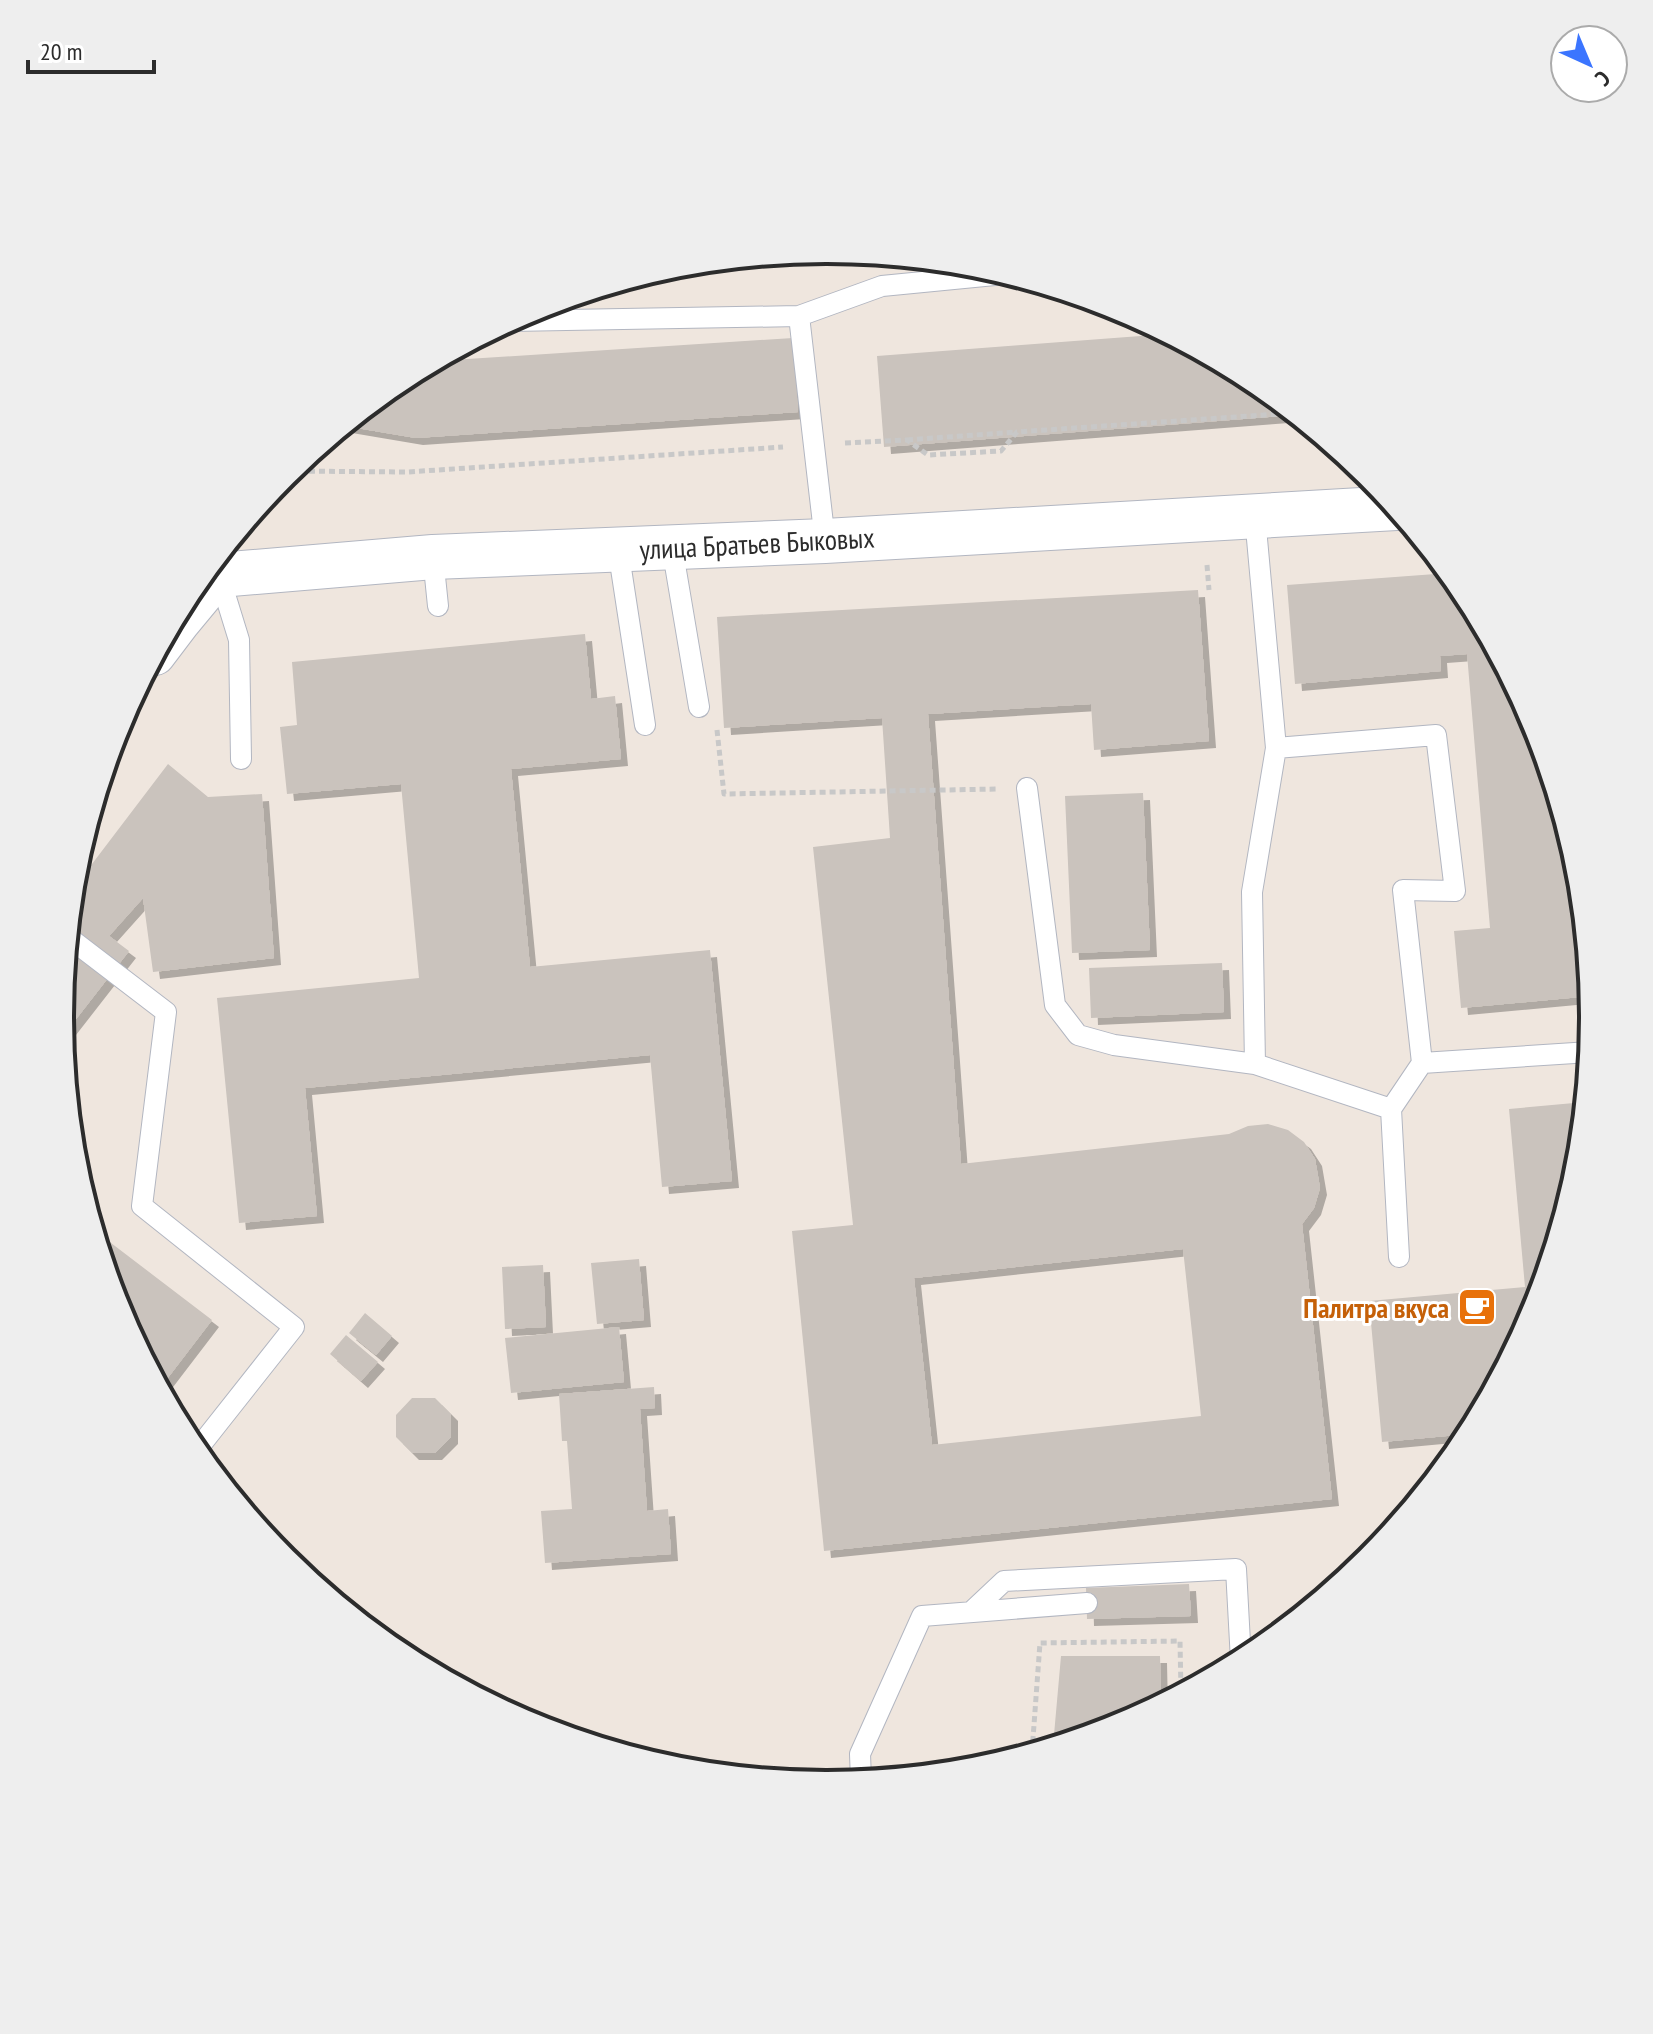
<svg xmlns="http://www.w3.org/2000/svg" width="1653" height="2034" font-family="'PT Sans Narrow',sans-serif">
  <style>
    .building { fill: #cac3bd; fill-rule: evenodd; filter: url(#shadow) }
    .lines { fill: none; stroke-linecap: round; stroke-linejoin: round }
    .service-casing { stroke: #b2b6c1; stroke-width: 22 }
    .minor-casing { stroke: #b2b6c1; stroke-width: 42 }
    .tertiary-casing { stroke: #b2b6c1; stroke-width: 46 }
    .path { stroke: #c8c8c8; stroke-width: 5; stroke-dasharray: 6 4; stroke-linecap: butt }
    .service { stroke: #fff; stroke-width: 20 }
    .minor { stroke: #fff; stroke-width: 40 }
    .tertiary { stroke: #fff; stroke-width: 44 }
    .labels { text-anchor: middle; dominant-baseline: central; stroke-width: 6; stroke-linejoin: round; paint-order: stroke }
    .street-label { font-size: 28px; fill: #2c2c2c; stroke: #fff }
    .food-label { font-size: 28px; font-weight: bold; fill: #c56008; stroke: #fff; text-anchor: end }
    .rim { fill: none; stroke: #2c2c2c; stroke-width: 4 }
  </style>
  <defs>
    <filter id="shadow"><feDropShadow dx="7" dy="7" stdDeviation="0" flood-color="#0004"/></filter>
  </defs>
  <rect width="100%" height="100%" fill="#efe6de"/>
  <path class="building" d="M 1167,334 L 1253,380 L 1295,415 L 884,447 L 877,356 Z
    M 793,338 L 798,412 L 416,438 L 345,426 L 401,379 L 436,361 Z
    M 1449,573 L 1464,592 L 1535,724 L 1578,868 L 1591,996 L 1461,1008 L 1454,931 L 1490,928 L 1467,654 L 1440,656 L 1441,671 L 1295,684 L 1287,585 Z
    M 1198,590 L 1209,741 L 1094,750 L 1091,704 L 928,714 L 961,1164 L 1229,1134 L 1248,1126 L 1268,1124 L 1288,1130 L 1304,1142 L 1315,1159 L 1320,1188 L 1314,1208 L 1302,1224 L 1332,1499 L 824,1551 L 792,1231 L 853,1225 L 813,847 L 890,838 L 882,718 L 724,728 L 717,617 ZM 1183,1249 L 1201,1416 L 932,1445 L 914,1278 Z
    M 585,634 L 591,699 L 615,696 L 621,759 L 511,769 L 530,967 L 710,950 L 732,1181 L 662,1187 L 650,1055 L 305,1088 L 317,1216 L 239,1223 L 217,998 L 419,978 L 401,784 L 287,794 L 280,727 L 297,725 L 292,662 Z
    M 168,764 L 208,797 L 262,794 L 274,958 L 153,972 L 143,898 L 109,936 L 129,951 L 62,1037 L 60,1017 L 73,889 Z
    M 1143,793 L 1150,950 L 1072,953 L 1065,796 Z
    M 1222,963 L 1224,1012 L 1091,1018 L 1089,968 Z
    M 1585,1102 L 1578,1167 L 1534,1311 L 1468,1434 L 1382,1442 L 1369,1301 L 1525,1287 L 1509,1109 Z
    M 94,1230 L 212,1320 L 160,1388 L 118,1310 Z
    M 639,1259 L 644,1320 L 597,1324 L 591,1263 Z
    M 543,1265 L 546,1327 L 505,1329 L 502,1267 Z
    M 365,1313 L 392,1336 L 376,1355 L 349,1333 Z
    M 619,1327 L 624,1382 L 511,1393 L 505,1338 Z
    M 346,1335 L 378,1362 L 361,1381 L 330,1354 Z
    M 654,1387 L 655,1408 L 640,1409 L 647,1511 L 668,1509 L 671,1554 L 545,1563 L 541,1511 L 572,1509 L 567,1441 L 562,1441 L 559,1394 Z
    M 412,1398 L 435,1398 L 451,1414 L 451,1437 L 435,1453 L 412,1453 L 396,1437 L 396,1415 Z
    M 1189,1584 L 1191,1616 L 1087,1619 L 1086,1588 Z
    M 1061,1656 L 1160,1656 L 1161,1703 L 1119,1725 L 1053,1746 Z"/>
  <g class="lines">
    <defs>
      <path id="service" d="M 799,316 L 825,541
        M 510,321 L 799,316 L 882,286 L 1005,274
        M 672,547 L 699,707
        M 618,549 L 645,725
        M 433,557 L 438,606
        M 219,575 L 239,640 L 241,759
        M 1276,748 L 1436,735 L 1455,891 L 1403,890 L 1422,1063 L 1590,1052
        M 1027,788 L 1055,1005 L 1078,1035 L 1114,1045 L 1255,1064 L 1391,1109 L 1399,1257
        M 68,937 L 166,1012 L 142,1206 L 294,1327 L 196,1451
        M 1255,1064 L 1252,892 L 1276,748 L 1255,517
        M 1391,1109 L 1422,1063
        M 971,1612 L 1004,1581 L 1236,1569 L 1241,1661
        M 861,1780 L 860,1754 L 922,1616 L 1087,1603"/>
      <path id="minor" d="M 155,655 L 180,622 L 219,575"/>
      <path id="tertiary" d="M 209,567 L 219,575 L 433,557 L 825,541 L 1396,508"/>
    </defs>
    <use href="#service" class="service-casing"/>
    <use href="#minor" class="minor-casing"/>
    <use href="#tertiary" class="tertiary-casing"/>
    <path class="path" d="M 907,440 L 1016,432
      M 845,443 L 907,440 L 928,455 L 1001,451 L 1017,432 L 1293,413
      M 289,471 L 408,472 L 783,447
      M 1207,565 L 1209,590
      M 717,730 L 724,794 L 998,789
      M 1032,1752 L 1040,1643 L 1180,1641 L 1181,1692"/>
    <use href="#service" class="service"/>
    <use href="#minor" class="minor"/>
    <use href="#tertiary" class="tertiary"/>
  </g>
  <defs>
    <symbol id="cafe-square" viewBox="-11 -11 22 22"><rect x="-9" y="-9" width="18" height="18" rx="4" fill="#e8710a" stroke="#fff"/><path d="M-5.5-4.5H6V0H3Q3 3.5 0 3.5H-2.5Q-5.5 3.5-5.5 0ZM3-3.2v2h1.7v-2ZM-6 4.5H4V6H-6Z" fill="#fff"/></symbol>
  </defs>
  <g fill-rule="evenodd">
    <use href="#cafe-square" x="1455" y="1285" width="44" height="44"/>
  </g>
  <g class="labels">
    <g class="street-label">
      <text transform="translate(757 543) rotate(-3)">улица Братьев Быковых</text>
    </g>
    <g class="food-label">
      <text x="1449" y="1307">Палитра вкуса</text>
    </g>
  </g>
  <path d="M0 0H1653V2034H0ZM826 264H827A752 752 0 0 1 1579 1016V1018A752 752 0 0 1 827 1770H826A752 752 0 0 1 74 1018V1016A752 752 0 0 1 826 264Z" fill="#eee" fill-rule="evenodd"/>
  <path class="rim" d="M826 264H827A752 752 0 0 1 1579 1016V1018A752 752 0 0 1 827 1770H826A752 752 0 0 1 74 1018V1016A752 752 0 0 1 826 264Z"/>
  <g transform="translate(1589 64) rotate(136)"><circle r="38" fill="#ffffff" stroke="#ababab" stroke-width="2"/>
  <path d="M0-6L14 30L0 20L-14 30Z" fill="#3b75ff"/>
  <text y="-12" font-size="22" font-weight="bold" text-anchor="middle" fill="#2c2c2c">С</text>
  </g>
  <path d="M28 60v12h126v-12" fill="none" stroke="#2c2c2c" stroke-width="4"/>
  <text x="40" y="60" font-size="24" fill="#2c2c2c" stroke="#ffffff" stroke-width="6" paint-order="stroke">20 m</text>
</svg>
